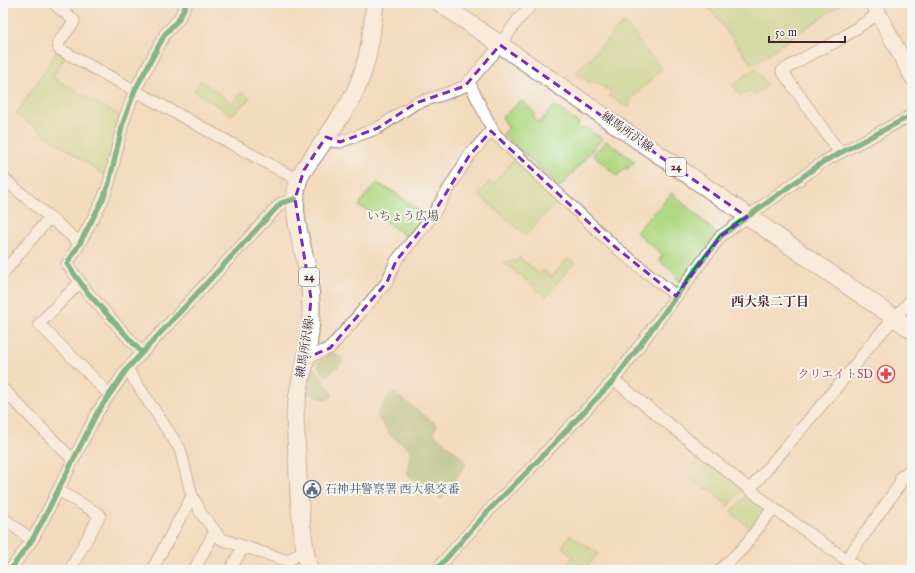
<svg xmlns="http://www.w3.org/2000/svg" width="915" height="573" font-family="'IM FELL English','Noto Serif JP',serif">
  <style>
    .green { fill: #b0d983; stroke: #7d7c57 }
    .forest { fill: #8cb971; stroke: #6b6c4e }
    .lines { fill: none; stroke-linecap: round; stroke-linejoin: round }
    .street-casing { stroke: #9e7d74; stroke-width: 13 }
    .secondary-casing { stroke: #9e7d74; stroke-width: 17 }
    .primary-casing { stroke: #9e7d74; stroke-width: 19 }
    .street { stroke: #fff; stroke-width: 11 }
    .secondary { stroke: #fff; stroke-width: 15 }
    .primary { stroke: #fff; stroke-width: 17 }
    .cycleway-casing { stroke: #f6f6f2; stroke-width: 8 }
    .cycleway { stroke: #00873e; stroke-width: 5 }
    .marked { fill: none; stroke: #7b2cbf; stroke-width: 3; stroke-dasharray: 8 5; stroke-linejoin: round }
    .labels { text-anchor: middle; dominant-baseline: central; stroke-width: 4; stroke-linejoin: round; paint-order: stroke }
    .shield { fill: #f6f6f2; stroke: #7e6067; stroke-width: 1 }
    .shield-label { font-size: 11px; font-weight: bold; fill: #4a1f2b }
    .street-label { font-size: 12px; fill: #4a1f2b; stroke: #f6f6f2 }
    .park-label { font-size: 12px; fill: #644e41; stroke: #f6f6f2 }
    .health-label { font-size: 12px; fill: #be3a42; stroke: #f6f6f2; text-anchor: end }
    .service-label { font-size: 12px; fill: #4e5e75; stroke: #f6f6f2; text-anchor: start }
    .neighbourhood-label { font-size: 13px; font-weight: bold; fill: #4a1f2b; stroke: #f6f6f2 }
  </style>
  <rect width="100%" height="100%" fill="#f6f6f2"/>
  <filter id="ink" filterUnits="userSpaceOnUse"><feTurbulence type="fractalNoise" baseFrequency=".025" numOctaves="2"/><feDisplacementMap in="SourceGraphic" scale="8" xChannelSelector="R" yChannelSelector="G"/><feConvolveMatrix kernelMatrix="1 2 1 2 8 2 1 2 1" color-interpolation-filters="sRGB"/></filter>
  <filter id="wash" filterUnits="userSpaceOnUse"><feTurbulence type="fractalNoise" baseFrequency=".012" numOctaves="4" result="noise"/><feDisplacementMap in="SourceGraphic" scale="16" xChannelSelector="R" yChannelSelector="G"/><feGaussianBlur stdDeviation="0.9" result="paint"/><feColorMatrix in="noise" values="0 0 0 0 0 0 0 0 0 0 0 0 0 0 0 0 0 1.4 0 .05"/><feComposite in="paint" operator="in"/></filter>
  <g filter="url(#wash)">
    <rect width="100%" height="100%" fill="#f3dbbd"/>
    <path class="green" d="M 710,3 L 843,3 L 752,65 L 707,5 Z
      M 624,22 L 637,37 L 636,39 L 662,69 L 630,100 L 630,106 L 628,108 L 609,96 L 612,92 L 593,81 L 590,83 L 576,73 Z
      M 57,51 L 65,56 L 53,78 L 124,118 L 109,177 L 101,173 L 16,114 L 42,75 Z
      M 755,68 L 767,85 L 753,95 L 749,90 L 741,96 L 733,85 Z
      M 201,80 L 232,104 L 242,92 L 250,98 L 232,115 L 194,91 Z
      M 522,101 L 535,113 L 533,117 L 539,123 L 554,106 L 579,123 L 577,126 L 582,130 L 585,127 L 602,139 L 560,187 L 503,134 L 509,128 L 502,117 Z
      M 606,141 L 635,162 L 627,169 L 626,167 L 617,176 L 593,155 Z
      M 515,158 L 559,200 L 526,235 L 479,195 L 489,182 L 493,185 Z
      M 377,183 L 393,192 L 427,216 L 409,238 L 377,215 L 359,206 L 365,196 Z
      M 672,193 L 718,235 L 682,283 L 676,278 L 677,276 L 659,260 L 663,255 L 636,232 Z
      M 519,257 L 540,274 L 543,270 L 550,276 L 553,276 L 568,258 L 574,263 L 546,297 L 504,262 L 516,261 Z
      M 700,455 L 743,489 L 728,506 L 708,488 L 706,490 L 685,474 Z
      M 748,493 L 766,509 L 750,528 L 731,512 Z
      M 570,535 L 598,553 L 585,570 L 562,570 L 573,557 L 562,547 Z"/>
    <path class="forest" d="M 330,351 L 343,359 L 341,364 L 327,376 L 321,371 L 317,363 Z
      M 312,367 L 315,369 L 331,392 L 332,396 L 327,400 L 306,392 Z
      M 394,393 L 437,425 L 433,433 L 462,458 L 466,464 L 441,499 L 408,475 C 406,465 411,459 410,449 L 390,435 L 377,415 L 389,395 Z"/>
  </g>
  <g filter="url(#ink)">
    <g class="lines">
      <defs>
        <path id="street" d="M 53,3 L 74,20 L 74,22 L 58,43 L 59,49 L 298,180
          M 469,82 L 494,133 L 614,246 L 676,296
          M 326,137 L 335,142 L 340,142 L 378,128 L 416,103 L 445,94 L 465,86 L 495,52 L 517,21 L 533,3
          M 840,153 L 782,71 L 809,55 L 837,41 L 878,14
          M 3,178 L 80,243
          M 3,273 L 49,218
          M 80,282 L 39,324 L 109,394
          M 142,353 L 88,293 L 67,264 L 80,243 L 103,199 L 109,183 L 123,123 L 135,90 L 165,34 L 178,20 L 187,3
          M 306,358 L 330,348 L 387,282 L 396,261 L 430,219 L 469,156 L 492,130
          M 127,369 L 180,449 L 192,496 L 198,506 L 200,512 L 215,531 L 221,539 L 288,561 L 304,550
          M 614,380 L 773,508 L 861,570
          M 3,389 L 73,460
          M 750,489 L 853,368 L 869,346 L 912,299
          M 58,490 L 100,515 L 70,570
          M 3,518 L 32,540
          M 846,560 L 900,484 L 901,477 L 912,468
          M 10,570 L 32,540 L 43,520 L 97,413 L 127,369 L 281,203 L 295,199
          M 152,570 L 192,496
          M 194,570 L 215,531
          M 230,570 L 243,547
          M 436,570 L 490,509 L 529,470 L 614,380 L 721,236 L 823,162 L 912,115
          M 720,570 L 743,548 L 773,508"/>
        <path id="secondary" d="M 873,3 L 912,77"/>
        <path id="primary" d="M 440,3 L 912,330
          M 309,570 C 298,520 298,468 295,418 C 296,397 301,379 306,358 C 311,333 313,307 309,280 C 305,248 289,215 298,182 C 300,173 307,165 313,157 C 323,142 333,129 342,114 C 366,80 371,44 375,3"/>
      </defs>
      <use href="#street" class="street-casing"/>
      <use href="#secondary" class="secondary-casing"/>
      <use href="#primary" class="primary-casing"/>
      <use href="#street" class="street"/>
      <use href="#secondary" class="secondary"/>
      <use href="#primary" class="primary"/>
      <defs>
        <path id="cycleway" d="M 142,353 L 88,293 L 67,264 L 80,243 L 103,199 L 109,183 L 123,123 L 135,90 L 165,34 L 178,20 L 187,3
          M 10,570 L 32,540 L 43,520 L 97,413 L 127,369 L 281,203 L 295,199
          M 436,570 L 490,509 L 529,470 L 614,380 L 721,236 L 823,162 L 912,115"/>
      </defs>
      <use href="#cycleway" class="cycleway-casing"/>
      <use href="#cycleway" class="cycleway"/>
    </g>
  </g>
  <path d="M0 0H915V573H0ZM 500,45 L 747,217 L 721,236 L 676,296 L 614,246 L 491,131 L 469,156 L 430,219 L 396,261 L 387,282 L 330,348 L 306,358 L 311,298 L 295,199 L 304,170 L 326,137 L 340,142 L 378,128 L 416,103 L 465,86 Z" fill="#f3dbbd" fill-opacity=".55" fill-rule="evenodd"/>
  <path class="marked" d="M 500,45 L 747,217 L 721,236 L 676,296 L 614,246 L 491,131 L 469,156 L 430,219 L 396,261 L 387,282 L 330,348 L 306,358 L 311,298 L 295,199 L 304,170 L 326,137 L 340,142 L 378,128 L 416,103 L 465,86 Z"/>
  <defs>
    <symbol id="pharmacy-ring" viewBox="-11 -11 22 22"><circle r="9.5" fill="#f6f6f2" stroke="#e0444e" stroke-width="1.5"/><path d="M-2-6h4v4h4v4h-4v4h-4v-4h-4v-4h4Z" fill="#e0444e"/></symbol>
    <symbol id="civic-ring" viewBox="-11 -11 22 22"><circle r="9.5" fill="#f6f6f2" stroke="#5c6f8a" stroke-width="1.5"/><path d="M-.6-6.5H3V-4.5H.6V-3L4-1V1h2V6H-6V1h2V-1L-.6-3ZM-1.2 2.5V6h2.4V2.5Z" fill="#5c6f8a"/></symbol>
  </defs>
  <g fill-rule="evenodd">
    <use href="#pharmacy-ring" x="876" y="364" width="20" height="20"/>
    <use href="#civic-ring" x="302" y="479" width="20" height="20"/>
  </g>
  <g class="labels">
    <g class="shield">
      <rect x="666" y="158" width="20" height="18" rx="3"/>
      <rect x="299" y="268" width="20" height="18" rx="3"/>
    </g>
    <g class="shield-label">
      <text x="676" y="167">24</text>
      <text x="309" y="277">24</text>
    </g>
    <g class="street-label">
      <text transform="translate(627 132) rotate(35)">練馬所沢線</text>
      <text transform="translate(305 348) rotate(-81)">練馬所沢線</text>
    </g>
    <g class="park-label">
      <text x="403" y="216">いちょう広場</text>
    </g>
    <g class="health-label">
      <text x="873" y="374">クリエイトSD</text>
    </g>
    <g class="service-label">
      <text x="325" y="489">石神井警察署 西大泉交番</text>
    </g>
    <g class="neighbourhood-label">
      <text x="770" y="302">西大泉二丁目</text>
    </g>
  </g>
  <rect width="915" height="573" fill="none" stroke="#f6f6f2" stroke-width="16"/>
  <path d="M769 36v6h76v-6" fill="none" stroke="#4a1f2b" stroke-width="2"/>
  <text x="775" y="36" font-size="12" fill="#4a1f2b" stroke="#f6f6f2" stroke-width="3" paint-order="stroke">50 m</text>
</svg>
